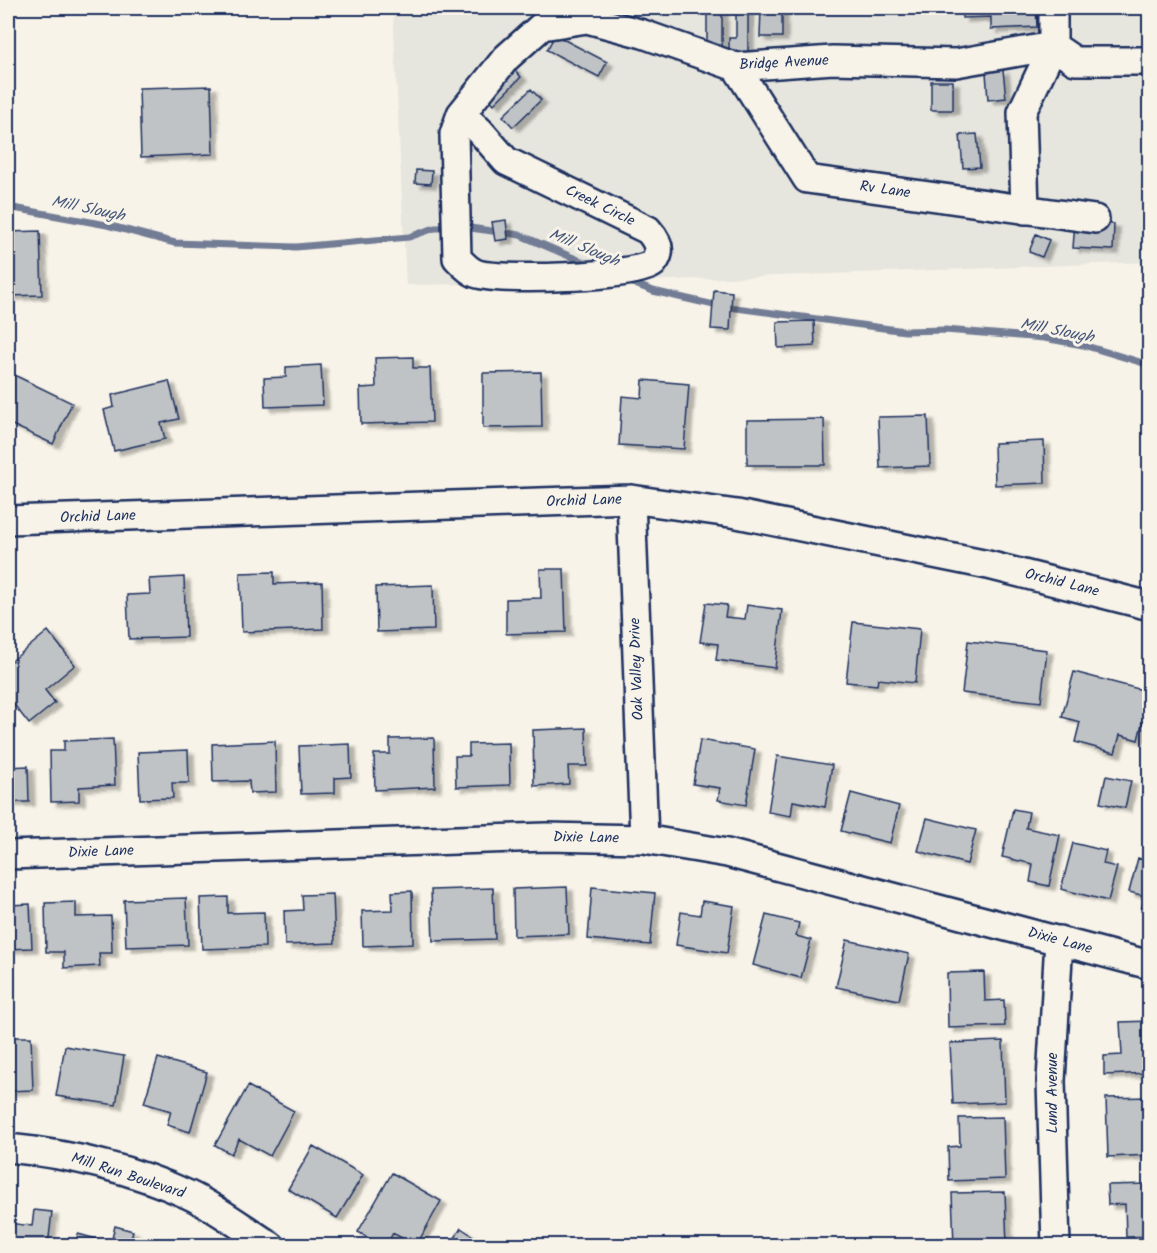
<svg xmlns="http://www.w3.org/2000/svg" width="1157" height="1253" font-family="Kalam,sans-serif">
  <style>
    .built { fill: #e6e5de }
    .lines { fill: none; stroke-linecap: round; stroke-linejoin: round }
    .stream { stroke: #727c95; stroke-width: 7 }
    .building { fill: #c0c3c5; stroke: #1b2f5e; stroke-width: 1.5; filter: url(#shadow) }
    .street-casing { stroke: #1b2f5e; stroke-width: 32 }
    .street { stroke: #f7f3e8; stroke-width: 27 }
    .labels { text-anchor: middle; dominant-baseline: central; stroke-width: 6; stroke-linejoin: round; paint-order: stroke }
    .street-label { font-size: 15px; fill: #1b2f5e; stroke: #f7f3e8 }
    .water-label { font-size: 16px; font-style: italic; fill: #465679; stroke: #f7f3e8 }
  </style>
  <defs>
    <filter id="shadow"><feDropShadow dx="6" dy="4" stdDeviation="1.5" flood-color="#0004"/></filter>
  </defs>
  <rect width="100%" height="100%" fill="#f7f3e8"/>
  <filter id="ink" filterUnits="userSpaceOnUse"><feTurbulence type="fractalNoise" baseFrequency=".0167" numOctaves="2"/><feDisplacementMap in="SourceGraphic" scale="12" xChannelSelector="R" yChannelSelector="G"/><feConvolveMatrix kernelMatrix="1 2 1 2 8 2 1 2 1" color-interpolation-filters="sRGB"/></filter>
  <g filter="url(#ink)">
    <path class="built" d="M 393,8 L 1041,8 L 1040,37 L 955,51 L 743,55 L 741,52 L 735,54 L 591,8 L 496,52 L 443,117 L 446,119 L 471,284 L 406,285 Z
      M 1066,8 L 1149,8 L 1149,50 L 1079,49 L 1066,41 Z
      M 586,30 L 639,44 L 727,76 L 796,185 L 1013,221 L 1106,232 L 1110,209 L 1038,200 L 1035,114 L 1058,64 L 1149,73 L 1149,262 L 645,281 L 670,240 L 654,219 L 515,152 L 478,113 L 516,66 L 548,37 Z
      M 1032,62 L 1012,196 L 815,169 L 757,77 Z
      M 467,135 L 630,233 L 644,245 L 645,252 L 635,260 L 512,267 L 481,263 L 470,253 Z"/>
    <g class="lines">
      <path class="stream" d="M 8,207 L 107,225 L 175,243 L 296,247 L 409,237 L 435,228 L 452,228
        M 463,227 L 520,235 L 590,265
        M 627,281 L 653,291 L 714,305 L 905,331 L 945,330 L 1044,338 L 1083,345 L 1150,365"/>
    </g>
    <path class="building" d="M 707,8 L 722,8 L 722,54 L 707,54 Z
      M 736,8 L 748,8 L 748,52 L 729,52 L 729,38 L 736,38 Z
      M 761,8 L 782,8 L 782,37 L 760,37 Z
      M 962,8 L 1036,8 L 1037,27 L 991,29 L 991,17 L 962,18 Z
      M 1149,8 L 1150,8 L 1150,40 L 1144,39 Z
      M 555,35 L 607,62 L 599,77 L 547,50 Z
      M 512,67 L 521,77 L 494,104 L 484,93 Z
      M 1003,70 L 1006,98 L 988,100 L 986,72 Z
      M 931,81 L 953,81 L 953,110 L 931,110 Z
      M 211,86 L 213,154 L 141,157 L 139,88 Z
      M 531,89 L 541,100 L 513,127 L 503,116 Z
      M 977,134 L 980,167 L 963,168 L 960,135 Z
      M 416,170 L 432,171 L 431,184 L 415,183 Z
      M 506,220 L 508,239 L 495,241 L 492,222 Z
      M 1075,222 L 1114,224 L 1113,250 L 1073,248 Z
      M 40,231 L 42,295 L 8,296 L 8,232 Z
      M 1036,234 L 1049,240 L 1042,257 L 1029,252 Z
      M 714,290 L 732,292 L 730,330 L 711,329 Z
      M 814,321 L 815,346 L 778,348 L 777,322 Z
      M 413,357 L 413,368 L 430,368 L 432,422 L 361,424 L 360,388 L 376,387 L 375,358 Z
      M 321,365 L 323,405 L 265,407 L 264,378 L 286,377 L 286,367 Z
      M 8,372 L 72,403 L 53,444 L 8,423 Z
      M 541,372 L 542,427 L 483,428 L 483,373 Z
      M 643,380 L 689,384 L 684,449 L 619,445 L 622,396 L 642,398 Z
      M 169,381 L 179,419 L 161,423 L 165,439 L 114,451 L 104,410 L 114,407 L 112,395 Z
      M 928,416 L 930,466 L 880,468 L 878,417 Z
      M 824,419 L 825,465 L 747,465 L 747,420 Z
      M 1044,441 L 1045,483 L 995,485 L 994,443 Z
      M 540,569 L 564,569 L 566,632 L 506,634 L 506,599 L 541,598 Z
      M 274,572 L 274,584 L 322,582 L 323,629 L 242,632 L 240,573 Z
      M 184,577 L 186,637 L 129,639 L 127,595 L 150,594 L 149,579 Z
      M 433,585 L 434,630 L 377,632 L 376,587 Z
      M 706,603 L 727,605 L 725,617 L 745,619 L 747,605 L 782,610 L 775,668 L 716,660 L 718,644 L 700,642 Z
      M 853,622 L 920,629 L 915,683 L 878,679 L 877,685 L 846,682 Z
      M 48,631 L 75,665 L 45,690 L 55,703 L 29,724 L 8,697 L 8,664 Z
      M 968,641 L 1047,650 L 1041,702 L 962,693 Z
      M 1074,672 L 1150,692 L 1138,740 L 1120,735 L 1115,753 L 1075,742 L 1080,722 L 1062,717 Z
      M 586,728 L 587,766 L 568,766 L 569,784 L 534,786 L 533,730 Z
      M 434,738 L 435,787 L 375,790 L 374,754 L 390,754 L 390,739 Z
      M 113,739 L 115,785 L 79,787 L 79,801 L 51,802 L 50,751 L 64,751 L 64,741 Z
      M 700,740 L 755,749 L 746,805 L 718,800 L 720,788 L 693,784 Z
      M 275,741 L 276,792 L 250,793 L 249,781 L 213,782 L 212,744 Z
      M 509,743 L 510,785 L 456,787 L 455,756 L 469,756 L 469,744 Z
      M 350,744 L 351,777 L 335,778 L 335,793 L 301,794 L 299,746 Z
      M 188,750 L 189,783 L 172,783 L 173,798 L 140,799 L 138,752 Z
      M 777,756 L 832,765 L 825,807 L 793,801 L 791,816 L 768,812 Z
      M 28,766 L 29,802 L 8,802 L 8,767 Z
      M 1106,776 L 1131,781 L 1125,808 L 1100,803 Z
      M 851,793 L 899,806 L 890,843 L 841,831 Z
      M 1013,809 L 1029,812 L 1026,828 L 1060,835 L 1049,886 L 1030,882 L 1033,864 L 1002,857 Z
      M 927,818 L 976,830 L 967,864 L 918,851 Z
      M 1073,843 L 1106,851 L 1103,864 L 1117,867 L 1108,901 L 1061,889 Z
      M 1138,858 L 1150,862 L 1150,912 L 1141,910 L 1145,896 L 1129,892 Z
      M 567,887 L 569,934 L 514,936 L 513,889 Z
      M 592,887 L 655,893 L 650,945 L 588,939 Z
      M 493,888 L 495,939 L 433,941 L 431,890 Z
      M 412,891 L 413,944 L 363,946 L 362,911 L 393,910 L 392,892 Z
      M 333,894 L 335,943 L 285,945 L 284,911 L 303,910 L 302,895 Z
      M 228,897 L 228,913 L 264,912 L 265,947 L 202,949 L 200,898 Z
      M 186,898 L 188,945 L 126,947 L 124,900 Z
      M 702,901 L 734,906 L 727,953 L 676,945 L 681,912 L 700,915 Z
      M 76,902 L 76,917 L 111,916 L 112,953 L 99,953 L 100,966 L 64,968 L 64,952 L 46,952 L 45,903 Z
      M 30,904 L 32,948 L 8,949 L 8,905 Z
      M 766,915 L 799,923 L 796,936 L 811,940 L 801,978 L 753,965 Z
      M 847,940 L 909,954 L 899,1000 L 836,987 Z
      M 984,972 L 985,1001 L 1004,1000 L 1005,1026 L 948,1028 L 947,973 Z
      M 1150,1021 L 1150,1073 L 1104,1075 L 1104,1056 L 1122,1055 L 1120,1022 Z
      M 8,1037 L 31,1037 L 33,1090 L 8,1091 Z
      M 1003,1041 L 1005,1102 L 953,1104 L 950,1043 Z
      M 65,1046 L 124,1056 L 116,1105 L 56,1096 Z
      M 158,1058 L 207,1072 L 190,1132 L 167,1125 L 171,1111 L 144,1103 Z
      M 248,1086 L 294,1111 L 270,1156 L 239,1139 L 231,1154 L 215,1145 Z
      M 1150,1097 L 1150,1155 L 1108,1157 L 1106,1098 Z
      M 1003,1117 L 1005,1179 L 949,1181 L 948,1147 L 960,1146 L 959,1118 Z
      M 313,1146 L 363,1175 L 337,1218 L 288,1189 Z
      M 392,1173 L 441,1201 L 416,1246 L 393,1233 L 386,1246 L 382,1246 L 358,1232 Z
      M 1150,1184 L 1150,1236 L 1126,1237 L 1125,1204 L 1108,1205 L 1107,1185 Z
      M 1005,1192 L 1007,1246 L 954,1246 L 952,1193 Z
      M 34,1210 L 52,1212 L 48,1246 L 8,1246 L 8,1223 L 32,1226 Z
      M 115,1226 L 133,1231 L 129,1246 L 75,1246 L 78,1234 L 111,1243 Z
      M 461,1228 L 488,1246 L 450,1246 Z"/>
    <g class="lines">
      <defs>
        <path id="street" d="M 736,67 L 807,179 L 1095,219
          M 461,114 L 506,58 L 542,26 L 587,19 L 643,34 L 736,67 L 833,60 L 956,63 L 1053,46 L 1075,61 L 1150,61
          M 461,114 L 480,131 L 506,161 L 648,230 C 657,240 663,251 653,263 C 641,277 494,282 475,273 C 468,270 462,263 457,258 L 454,134 Z
          M 1025,210 L 1022,112 L 1053,46 L 1053,8
          M 631,499 L 644,839
          M 8,520 L 631,499 L 737,514 L 988,565 L 1150,606
          M 8,855 L 546,837 L 644,839 L 727,853 L 1150,965
          M 8,1148 C 69,1154 132,1169 189,1195 C 217,1208 244,1229 271,1246
          M 1056,1246 L 1051,1081 L 1059,940"/>
      </defs>
      <use href="#street" class="street-casing"/>
      <use href="#street" class="street"/>
    </g>
  </g>
  <g class="labels">
    <g class="street-label">
      <text transform="translate(784 63) rotate(-3)">Bridge Avenue</text>
      <text transform="translate(885 190) rotate(8)">Rv Lane</text>
      <text transform="translate(600 206) rotate(26)">Creek Circle</text>
      <text transform="translate(584 501) rotate(-2)">Orchid Lane</text>
      <text transform="translate(98 517) rotate(-2)">Orchid Lane</text>
      <text transform="translate(1062 583) rotate(14)">Orchid Lane</text>
      <text transform="translate(637 669) rotate(-92)">Oak Valley Drive</text>
      <text transform="translate(586 838) rotate(1)">Dixie Lane</text>
      <text transform="translate(101 852) rotate(-2)">Dixie Lane</text>
      <text transform="translate(1060 941) rotate(15)">Dixie Lane</text>
      <text transform="translate(1053 1093) rotate(-90)">Lund Avenue</text>
      <text transform="translate(128 1176) rotate(18)">Mill Run Boulevard</text>
    </g>
    <g class="water-label">
      <text transform="translate(88 209) rotate(12)">Mill Slough</text>
      <text transform="translate(584 248) rotate(23)">Mill Slough</text>
      <text transform="translate(1057 331) rotate(11)">Mill Slough</text>
    </g>
  </g>
  <rect width="1157" height="1253" fill="none" stroke="#f7f3e8" stroke-width="30"/>
  <rect x="15" y="15" width="1127" height="1223" fill="none" stroke="#1b2f5e" stroke-width="2" filter="url(#ink)"/>
</svg>
